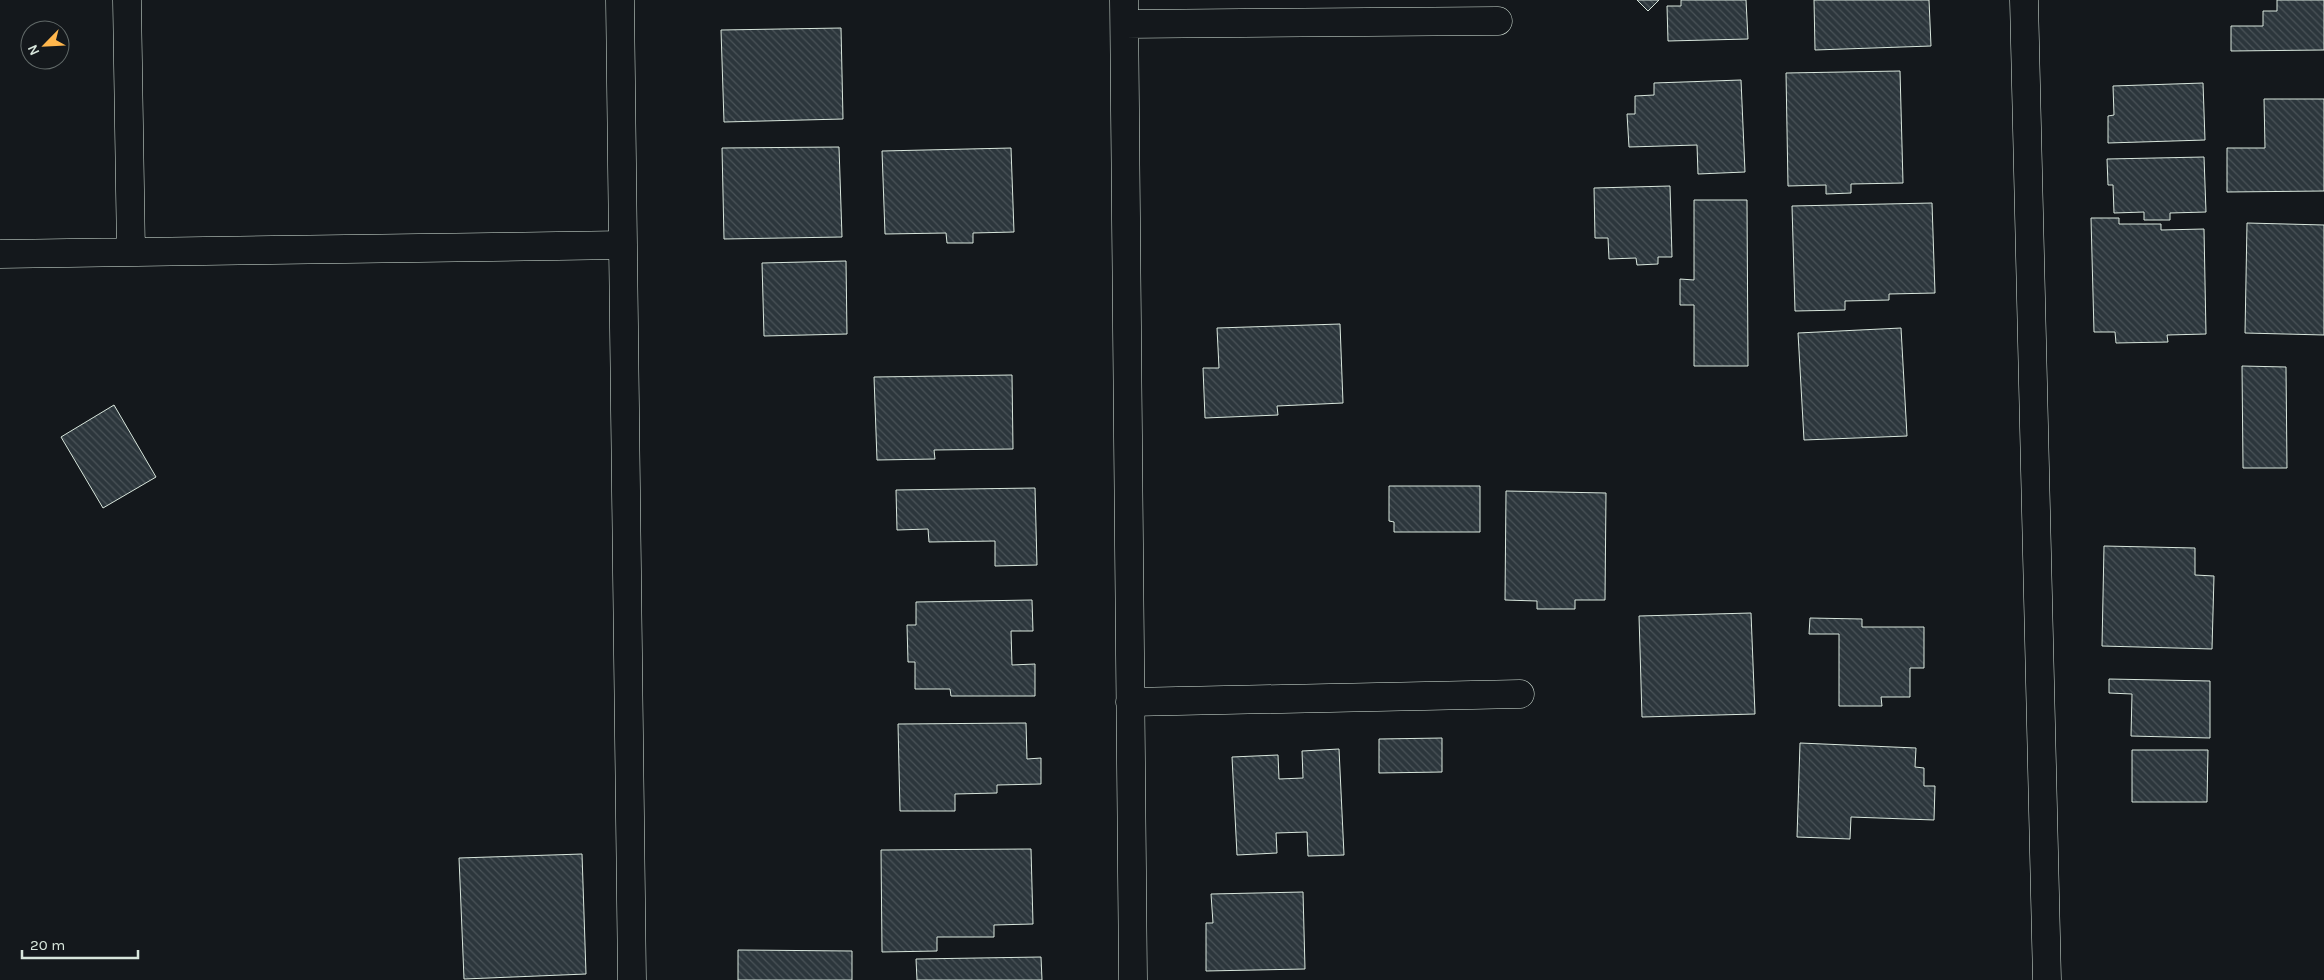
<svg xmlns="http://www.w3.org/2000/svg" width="2324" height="980" font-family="Karla,sans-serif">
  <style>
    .building { fill: url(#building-back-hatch); stroke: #d8e6dc }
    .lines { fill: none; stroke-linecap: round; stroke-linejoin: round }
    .minor-casing { stroke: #d8e6dc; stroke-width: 29 }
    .minor { stroke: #14181c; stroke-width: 28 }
  </style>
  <defs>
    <pattern id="building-back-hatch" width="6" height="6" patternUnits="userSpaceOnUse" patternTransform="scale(1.25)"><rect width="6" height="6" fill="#2c363c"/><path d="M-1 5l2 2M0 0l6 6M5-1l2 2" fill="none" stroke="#4a5358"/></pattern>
  </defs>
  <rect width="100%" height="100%" fill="#14181c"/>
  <path class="building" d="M 1637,0 L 1659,0 L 1648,11 Z
    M 1681,0 L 1746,0 L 1748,39 L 1668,41 L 1667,6 L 1681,6 Z
    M 1814,0 L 1929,0 L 1931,46 L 1815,50 Z
    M 2277,0 L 2324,0 L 2324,50 L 2231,51 L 2231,26 L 2263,26 L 2263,11 L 2277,11 Z
    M 841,28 L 843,119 L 724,122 L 721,30 Z
    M 1900,71 L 1903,183 L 1851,184 L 1851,193 L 1826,194 L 1826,185 L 1788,186 L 1786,73 Z
    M 1741,80 L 1745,172 L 1698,174 L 1697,145 L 1629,147 L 1627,114 L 1635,114 L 1635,96 L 1654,95 L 1654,83 Z
    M 2203,83 L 2205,140 L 2108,143 L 2108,116 L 2114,115 L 2113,86 Z
    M 2264,99 L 2324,99 L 2324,191 L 2227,192 L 2227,148 L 2265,148 Z
    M 839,147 L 842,237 L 724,239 L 722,148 Z
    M 1011,148 L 1014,232 L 973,233 L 973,243 L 947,243 L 946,233 L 885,234 L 882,151 Z
    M 2204,157 L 2206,212 L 2170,213 L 2170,220 L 2144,220 L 2144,212 L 2114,213 L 2113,185 L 2108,185 L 2107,159 Z
    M 1670,186 L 1672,257 L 1658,257 L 1658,264 L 1637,265 L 1636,258 L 1609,259 L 1608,238 L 1595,238 L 1594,188 Z
    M 1694,200 L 1747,200 L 1748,366 L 1694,366 L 1694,305 L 1680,305 L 1680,279 L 1694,280 Z
    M 1932,203 L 1935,293 L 1889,294 L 1889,300 L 1845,301 L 1845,310 L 1795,311 L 1792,206 Z
    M 2091,218 L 2119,218 L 2119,224 L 2161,224 L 2161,230 L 2204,229 L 2206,334 L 2167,335 L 2168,342 L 2116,343 L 2115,332 L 2094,332 Z
    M 2247,223 L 2324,225 L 2324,335 L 2245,333 Z
    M 846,261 L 847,334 L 764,336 L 762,263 Z
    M 1340,324 L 1343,403 L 1277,406 L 1278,415 L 1205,418 L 1203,368 L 1219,368 L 1217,328 Z
    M 1901,328 L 1907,436 L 1804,440 L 1798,333 Z
    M 2242,366 L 2286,367 L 2287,468 L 2243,468 Z
    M 1012,375 L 1013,449 L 934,450 L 935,459 L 877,460 L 874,377 Z
    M 114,405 L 156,477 L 103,508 L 61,437 Z
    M 1389,486 L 1480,486 L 1480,532 L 1394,532 L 1394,522 L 1389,521 Z
    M 1035,488 L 1037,565 L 995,566 L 995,541 L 929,542 L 928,529 L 897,530 L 896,490 Z
    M 1506,491 L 1606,493 L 1605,600 L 1575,600 L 1575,609 L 1537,609 L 1537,601 L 1505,600 Z
    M 2104,546 L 2195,548 L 2195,575 L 2214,576 L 2212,649 L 2102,646 Z
    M 1032,600 L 1033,631 L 1011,631 L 1012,665 L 1035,664 L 1035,696 L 951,696 L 950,689 L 915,689 L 915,662 L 908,662 L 907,625 L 916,625 L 916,602 Z
    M 1751,613 L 1755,714 L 1642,717 L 1639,616 Z
    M 1810,618 L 1862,619 L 1862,627 L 1924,627 L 1924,668 L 1910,668 L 1910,697 L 1881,697 L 1882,706 L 1839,706 L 1839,634 L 1809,634 Z
    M 2109,679 L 2210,681 L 2210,738 L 2131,736 L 2132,694 L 2109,693 Z
    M 1026,723 L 1027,759 L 1041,758 L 1041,784 L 997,785 L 997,793 L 955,794 L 955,811 L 900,811 L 898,724 Z
    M 1442,738 L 1442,772 L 1379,773 L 1379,739 Z
    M 1800,743 L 1916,748 L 1915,767 L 1924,768 L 1924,786 L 1935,786 L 1934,820 L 1851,817 L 1850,839 L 1797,837 Z
    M 1339,749 L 1344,855 L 1308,856 L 1307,832 L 1276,833 L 1277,853 L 1237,855 L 1232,757 L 1278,755 L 1279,779 L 1303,778 L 1302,751 Z
    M 2132,750 L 2208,750 L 2207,802 L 2132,802 Z
    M 1031,849 L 1033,924 L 994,925 L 994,937 L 937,937 L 937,951 L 882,952 L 881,850 Z
    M 582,854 L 586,974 L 464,979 L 459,858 Z
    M 1303,892 L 1305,969 L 1206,971 L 1206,923 L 1213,923 L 1211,894 Z
    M 738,950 L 852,951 L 852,980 L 738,980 Z
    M 1041,957 L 1042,980 L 917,980 L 916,959 Z"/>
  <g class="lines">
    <defs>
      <path id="minor" d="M 127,0 L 131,252
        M 620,0 L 632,980
        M 1124,0 L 1133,980
        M 2024,0 L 2047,980
        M 1125,24 L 1498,21
        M 0,254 L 623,245
        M 1130,702 L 1520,694"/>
    </defs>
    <use href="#minor" class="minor-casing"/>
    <use href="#minor" class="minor"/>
  </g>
  <g transform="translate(45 45) rotate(246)"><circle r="24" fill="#14181c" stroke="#626a69"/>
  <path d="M0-4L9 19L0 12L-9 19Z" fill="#ffb74d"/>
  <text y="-8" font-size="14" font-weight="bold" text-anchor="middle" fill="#d8e6dc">N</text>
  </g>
  <path d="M22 950v8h116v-8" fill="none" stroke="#d8e6dc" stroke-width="2.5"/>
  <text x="30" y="950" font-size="15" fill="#d8e6dc" stroke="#14181c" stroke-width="4" paint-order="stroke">20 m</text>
</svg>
